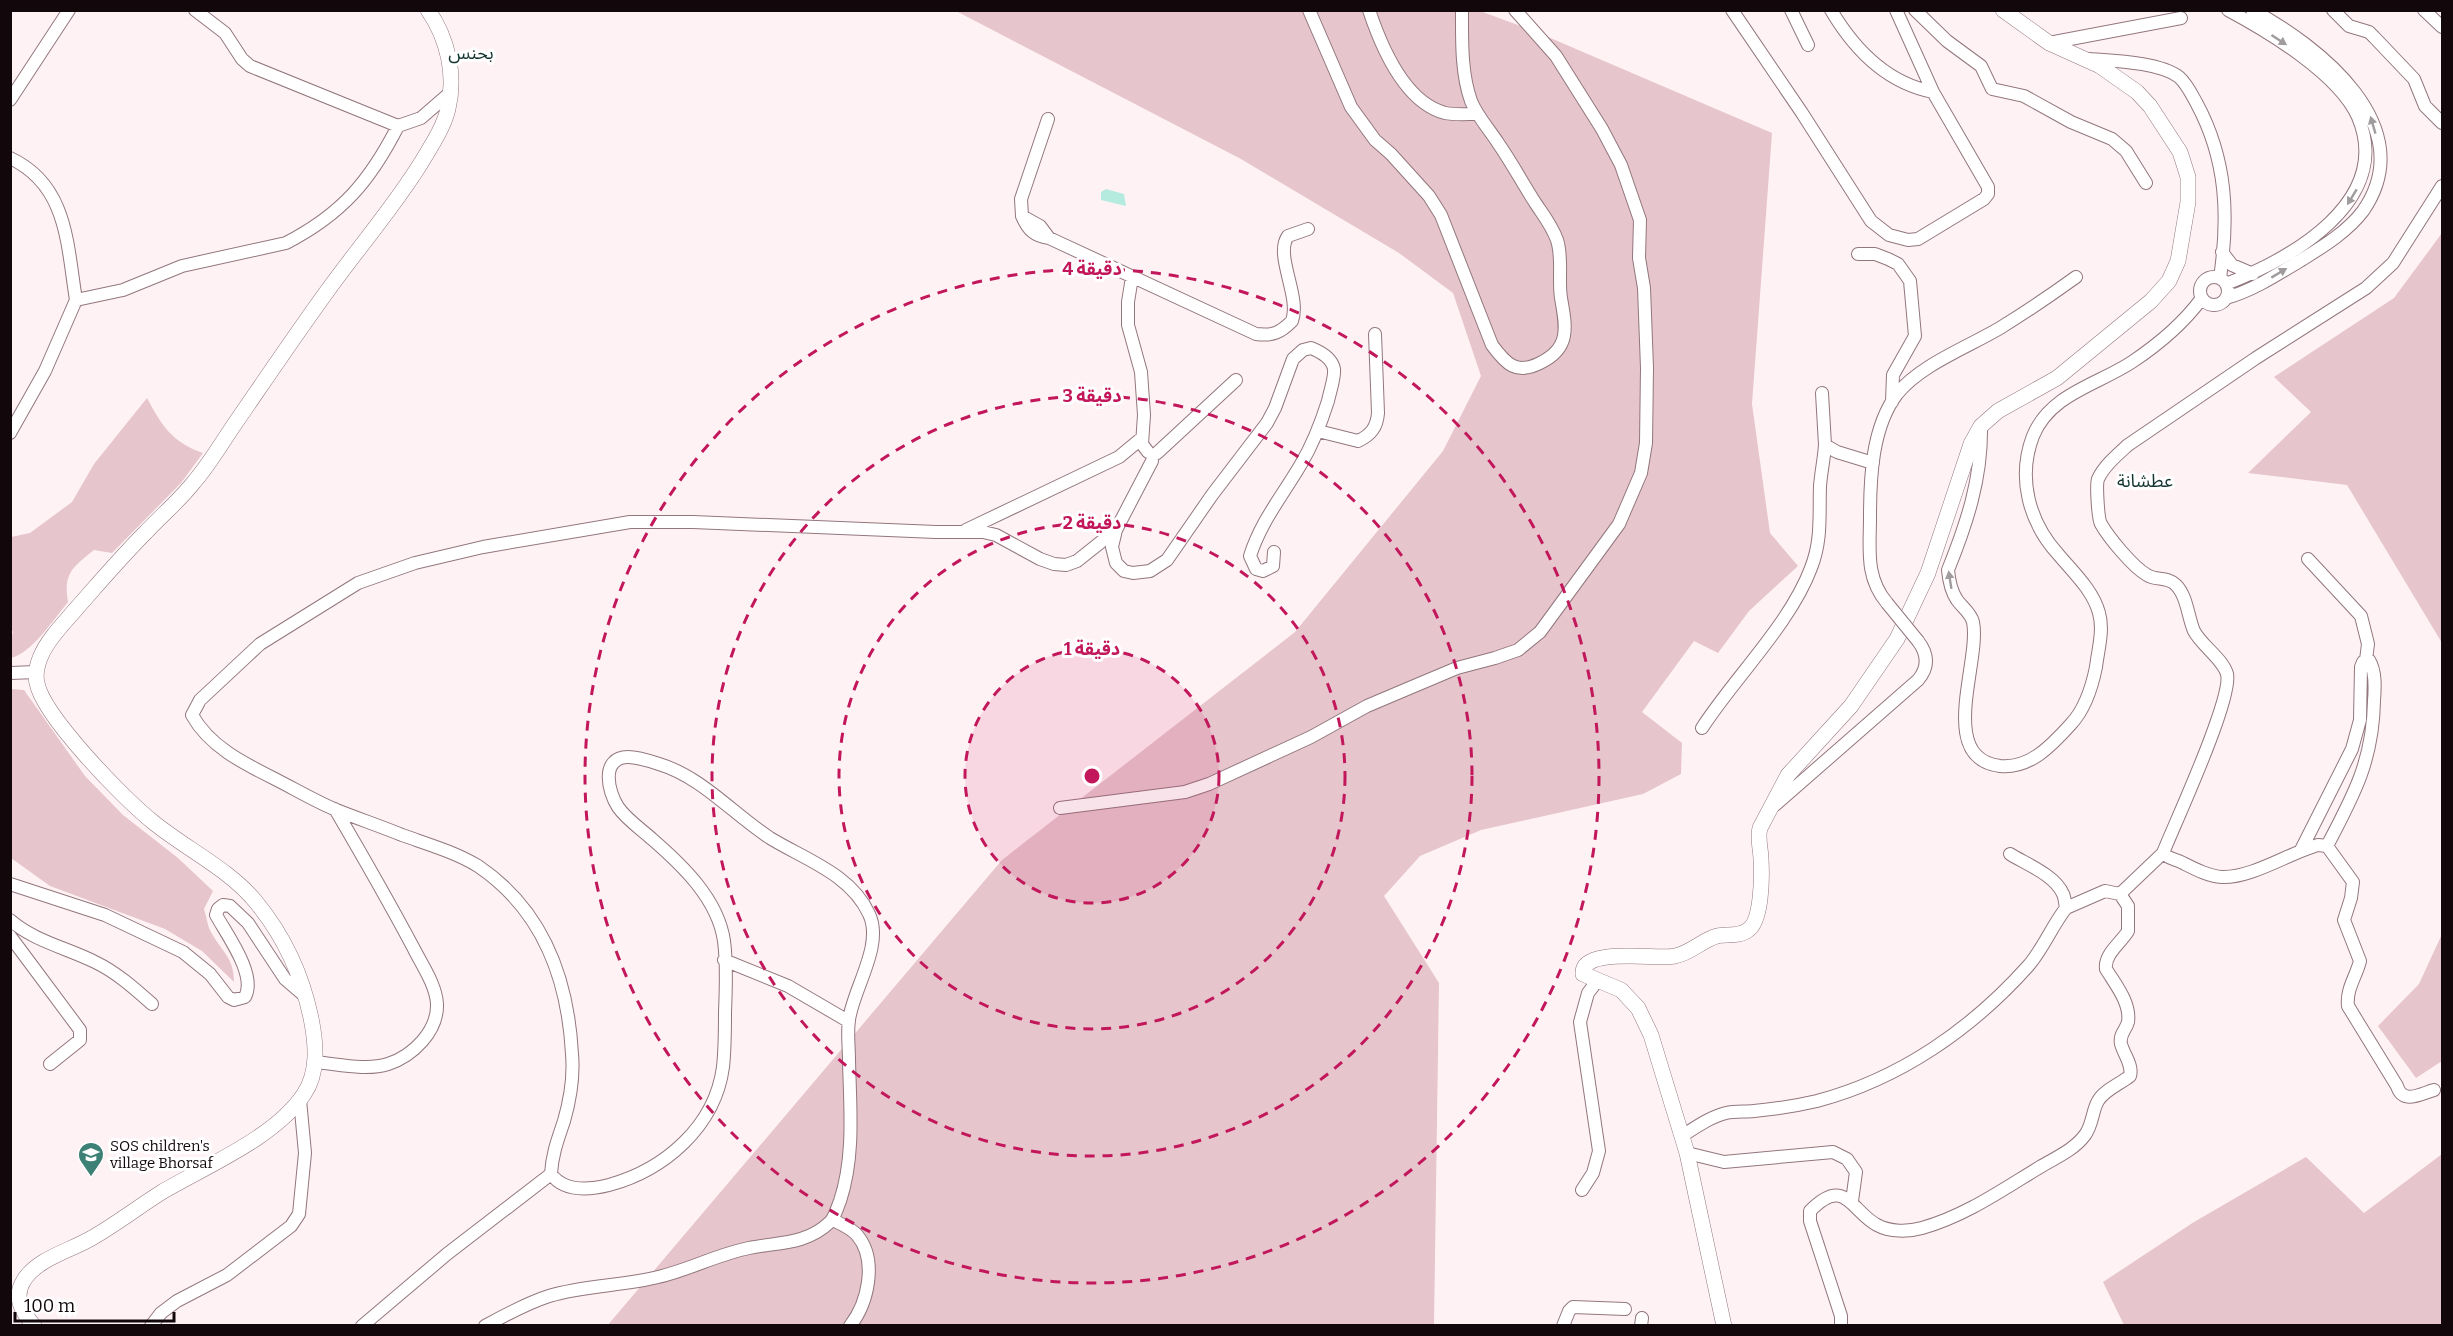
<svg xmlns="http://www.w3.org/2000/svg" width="2453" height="1336" font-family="Bitter,'Noto Sans Arabic',serif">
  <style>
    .green { fill: #e6c5cd }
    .water { fill: #b5eadf }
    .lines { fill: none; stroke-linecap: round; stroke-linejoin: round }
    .minor-casing { stroke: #92777d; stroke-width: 14 }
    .major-casing { stroke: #92777d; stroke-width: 16 }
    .minor { stroke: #fff; stroke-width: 12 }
    .major { stroke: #fff; stroke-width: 15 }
    .minor-bridge-casing { stroke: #92777d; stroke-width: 14; stroke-linecap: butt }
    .minor-bridge { stroke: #fff; stroke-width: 12 }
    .oneway { fill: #a09c9d }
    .ring { fill: none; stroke: #c2185b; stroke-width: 3; stroke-dasharray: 10 8 }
    .labels { text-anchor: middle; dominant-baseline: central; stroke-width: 6; stroke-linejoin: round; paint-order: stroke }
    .poi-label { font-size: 15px; fill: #12080b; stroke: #fff; text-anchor: start }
    .quarter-label { font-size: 18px; fill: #13342f; stroke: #fff }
    .centre { fill: #c2185b; stroke: #fff; stroke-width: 3 }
    .ring-label { font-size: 18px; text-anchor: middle; font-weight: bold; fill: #c2185b; stroke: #fff; stroke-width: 6; stroke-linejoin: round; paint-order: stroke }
  </style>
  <rect width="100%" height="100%" fill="#fff2f5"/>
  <path class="green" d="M 956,11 L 1480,11 L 1534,31 L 1772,133 L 1752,404 L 1770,533 L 1798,566 L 1749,611 L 1718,653 L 1694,641 L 1642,712 L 1682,743 L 1681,774 L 1643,794 L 1481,830 L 1420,856 L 1384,896 L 1439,983 L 1434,1325 L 607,1326 L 1002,860 L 1295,632 L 1443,451 L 1481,376 L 1453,293 L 1399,253 L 1241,159 Z
    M 2442,233 L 2442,643 L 2347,485 L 2248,473 L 2311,412 L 2274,377 L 2394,298 Z
    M 147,398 C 162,426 172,442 203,453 L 181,483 L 112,553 L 94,550 C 73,567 63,573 68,602 C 54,619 32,653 11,658 L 11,638 L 13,632 L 10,626 L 11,537 L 30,533 L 72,502 L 94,464 Z
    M 11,689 L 24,690 L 85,776 L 123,815 L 178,858 L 213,891 L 204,909 C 206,915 207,922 209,928 C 219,950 234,955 234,982 L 202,951 L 165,929 L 50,886 L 11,858 Z
    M 2442,934 L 2442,1061 L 2416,1078 L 2378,1026 L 2419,984 Z
    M 2442,1154 L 2442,1325 L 2124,1325 L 2103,1282 L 2194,1222 L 2306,1157 L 2364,1213 Z"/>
  <path class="water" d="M 1106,189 L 1124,194 L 1126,206 L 1101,200 L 1101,192 Z"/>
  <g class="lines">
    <defs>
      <path id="minor" d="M 195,10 L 225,33 L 242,59 L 250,66 L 398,126 L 421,118 L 451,92
        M 1309,10 L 1351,107 L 1375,140 L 1391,154 L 1429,196 L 1441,215 L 1492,345 C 1506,364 1516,375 1540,363 C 1571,348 1566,327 1561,298 C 1558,279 1563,258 1557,240 C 1552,226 1544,216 1536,204 C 1523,184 1512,163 1498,143 C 1489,129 1477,116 1471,101 C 1461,73 1462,40 1462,10
        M 1369,10 C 1381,46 1404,102 1445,113 C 1455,115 1467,114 1477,114
        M 1732,10 L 1802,113 L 1871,221 L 1889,235 L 1908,240 L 1918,239 L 1984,199 L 1988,194 L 1988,187 L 1933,92 L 1896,10
        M 1791,10 L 1808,45
        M 1831,10 C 1854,49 1887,83 1933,92
        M 1915,10 L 1947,41 L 1981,66 L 1992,89 L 2024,96 L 2071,122 L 2112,139 L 2126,151 L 2146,183
        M 2333,10 L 2349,26 L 2369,32 L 2374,37 L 2414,79 L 2425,106 L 2442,123
        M 2424,10 L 2442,27
        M 2049,43 L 2181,18
        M 2089,59 C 2113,61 2159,62 2179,77 C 2187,84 2192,95 2197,104 C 2227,160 2229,216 2220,278
        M 10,100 L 69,10
        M 10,158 C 68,185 67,245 76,300
        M 1022,216 L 1021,199 L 1048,119
        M 1049,238 L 1040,226 L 1022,216 C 1028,230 1034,236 1049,238 L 1256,334 C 1273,336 1280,333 1292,321 C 1301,296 1274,255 1288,236 L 1308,229
        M 2222,252 L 2232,265 L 2253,274
        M 1858,254 L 1875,254 L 1888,259 L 1898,264 L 1910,281 L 1915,336 L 1893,375 L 1892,402
        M 1132,277 L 1128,302 L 1128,325 L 1141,372 L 1144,415 L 1142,444 L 1148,452
        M2200 291a14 14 0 1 1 28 0a14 14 0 1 1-28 0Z
        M 2226,284 C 2290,259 2394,202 2358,117 C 2339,74 2269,32 2228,10
        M 2226,298 C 2254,290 2278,274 2303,259 C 2324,246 2348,231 2363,211 C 2422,126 2319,46 2252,10
        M 1822,393 L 1825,445 L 1837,452 L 1873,463
        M 1981,426 C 1982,478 1967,523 1948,570 C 1949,581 1951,591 1957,600 C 1962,607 1971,613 1973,622 C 1981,662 1936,758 2000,766 C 2030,769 2052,745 2071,724 C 2085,709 2092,687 2096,667 C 2098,650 2104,630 2099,613 C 2093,590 2072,571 2058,554 C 2029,522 2017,478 2033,436 C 2050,394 2097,385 2132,362 C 2159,344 2183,324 2202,298
        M 1318,431 L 1358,441 C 1371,435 1377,427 1378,413 L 1375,334
        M 10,433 L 45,371 L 76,300 L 123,290 L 182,266 L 286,243 C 342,214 370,181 398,126
        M 1157,453 L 1236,380
        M 1152,461 L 1116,530 L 1112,547 L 1116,563 L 1124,571 L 1133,573 L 1150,571 L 1167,560 L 1212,495 L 1267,423 L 1275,408 L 1293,359 L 1303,350 L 1311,348 C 1321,352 1332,358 1334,369 C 1335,378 1330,391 1328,401 C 1321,423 1313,444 1301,464 C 1283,495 1261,521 1250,556 L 1256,569 L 1263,571 L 1273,566 L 1274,552
        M 966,530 L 1119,457 L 1142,438
        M 2308,559 L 2361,616 L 2368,644 L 2366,660
        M 1887,603 C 1865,577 1870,549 1870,517 C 1870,477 1872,427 1897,394 C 1920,365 1968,347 2000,328 C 2026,312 2051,295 2076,277
        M 10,673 L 36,672
        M 1702,728 C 1735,677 1790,624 1811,568 C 1822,540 1819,516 1820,486 C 1821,473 1824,459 1825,445
        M 1775,805 L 1918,680 C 1929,667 1928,654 1918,641
        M 1060,808 L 1185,792 L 1209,784 L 1311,737 L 1367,706 L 1419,684 L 1457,668 L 1495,658 L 1518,650 L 1540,632 L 1619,524 L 1641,473 L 1646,443 L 1647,368 L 1644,288 L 1639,258 L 1640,220 L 1621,165 L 1602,129 L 1556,56 L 1515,10
        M 2301,850 L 2352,749 L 2360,720 L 2361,667 L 2363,662 L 2369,660 C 2376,671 2375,688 2374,701 C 2373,760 2354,795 2327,846
        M 2163,853 C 2175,823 2233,698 2227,674 C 2223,659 2202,646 2194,631 C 2188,617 2187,596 2176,585 C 2167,576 2156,581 2147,575 C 2133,567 2109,538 2101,524 C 2098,519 2096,485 2098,479 C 2104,466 2117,455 2128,445 L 2256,358 L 2366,288 L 2393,263 L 2442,186
        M 10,884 L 105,915 L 183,952 L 210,974 L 228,997 L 234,1000 L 245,997 C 257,975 227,935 216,915 L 218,909 L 223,905 L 230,906 L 248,923 L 285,979 L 306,997
        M 2066,908 L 2105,891 L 2120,894 L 2163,853 C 2168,859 2176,859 2183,863 C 2195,869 2208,876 2222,877 C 2252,878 2289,853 2318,845 L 2327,846 L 2353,882 L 2351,898 L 2344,920 L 2360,961 C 2356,977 2346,989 2348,1006 L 2397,1086 C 2403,1105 2420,1094 2434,1090
        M 10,920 C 34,941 67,948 95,962 C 116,972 134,988 152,1004
        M 10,936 L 80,1030 L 80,1040 L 50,1064
        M 724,960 L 788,986 L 848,1021
        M 315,1062 C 338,1064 366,1071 388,1064 C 413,1056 438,1031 437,1004 C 436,985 422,965 414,949 C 389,902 362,855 335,809
        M 1682,1136 C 1696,1127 1710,1117 1726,1113 C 1735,1111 1745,1112 1754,1111 C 1775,1109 1796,1106 1817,1101 C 1900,1079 1972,1029 2029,965 C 2044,947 2052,926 2066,908 C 2065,904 2065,898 2063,894 C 2055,875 2026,864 2010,854
        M 1687,1153 L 1724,1162 L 1833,1152 L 1847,1159 L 1856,1172 L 1852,1201
        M 1582,1190 L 1593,1173 L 1599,1151 L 1580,1022 L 1588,993 L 1598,980
        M 833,1220 C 841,1224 851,1228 857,1235 C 878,1260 868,1303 850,1326
        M 151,1326 L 161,1313 L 177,1301 L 227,1275 L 291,1226 L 299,1214 L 305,1153 L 300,1100
        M 362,1326 L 447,1254 L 551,1174
        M 485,1326 C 505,1315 527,1303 549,1296 C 585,1285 623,1286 658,1277 C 689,1270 718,1254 749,1248 C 778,1242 806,1245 830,1222 C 835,1217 837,1208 840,1201 C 855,1156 850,1107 849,1060 C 849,1047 847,1033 849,1020 C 853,989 884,945 869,914 C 851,874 804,859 770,838 C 733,814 702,777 659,764 C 650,761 637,757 628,757 C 600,757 608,792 618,807 C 626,819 641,829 652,839 C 682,865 718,899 724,941 C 727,963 726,989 725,1012 C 725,1030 725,1049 723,1067 C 715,1127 664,1170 609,1185 C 589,1190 564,1192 551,1174 C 552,1154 558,1139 564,1121 C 570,1100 574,1076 572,1054 C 568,979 543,910 478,866 C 455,852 427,844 402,835 C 380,826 356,818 334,809 C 313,800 293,788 273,778 C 243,763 209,746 192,715 L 200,700 L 260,644 L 358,583 L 415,563 L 483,547 L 630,522 L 693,522 L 936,532 L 983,532 L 996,535 L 1040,559 L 1054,564 L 1066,565 L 1077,561 L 1116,530
        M 1563,1326 L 1569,1311 L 1573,1307 L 1625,1309
        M 1641,1326 L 1642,1318
        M 1841,1326 L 1841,1316 L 1810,1221 L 1810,1211 C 1845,1175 1851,1211 1877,1225 C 1890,1232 1908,1232 1922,1228 C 1965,1216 2002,1190 2040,1167 C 2055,1158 2074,1150 2085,1135 C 2093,1124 2092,1111 2098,1101 C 2104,1090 2120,1084 2130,1076 C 2133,1065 2124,1055 2121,1044 C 2119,1034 2126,1030 2128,1022 C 2131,1003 2115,984 2106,969 C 2104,954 2121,943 2128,931 L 2128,906 L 2120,894"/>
      <path id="major" d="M 34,1326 C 22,1312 13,1297 24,1280 C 37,1259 69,1251 90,1239 C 115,1225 138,1207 162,1192 C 206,1166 276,1137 304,1094 C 319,1072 316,1043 311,1018 C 302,975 284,936 256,902 C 229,869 186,849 153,822 C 125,800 43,716 37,683 C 35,676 37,665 40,658 C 47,640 64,623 76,609 C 99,583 121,557 146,532 C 162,515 180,500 194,482 C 209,465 221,444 234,425 C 265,380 296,334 328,290 C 359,247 393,208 421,163 C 431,146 443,129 448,109 C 456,75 448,39 428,10
        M 1724,1326 L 1687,1153 L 1651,1035 L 1638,1008 L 1621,990 L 1583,974 C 1581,946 1659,960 1675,956 C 1691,953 1702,940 1717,936 C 1727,934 1739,937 1748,930 C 1762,921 1762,876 1761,860 C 1761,849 1757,838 1760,828 L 1788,775 L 1851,706 L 1897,639 L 1928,573 L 1971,444 L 1981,426 L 1998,411 L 2057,378 L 2151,301 L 2169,281 L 2178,261 L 2188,202 L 2188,177 L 2180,152 L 2150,106 L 2137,92 L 2100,66 L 2049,43 L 2003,10"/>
    </defs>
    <use href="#minor" class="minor-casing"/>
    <use href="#major" class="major-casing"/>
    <use href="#minor" class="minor"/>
    <use href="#major" class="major"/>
    <defs>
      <path id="minor-bridge" d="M 1887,603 L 1918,641"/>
    </defs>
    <use href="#minor-bridge" class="minor-bridge-casing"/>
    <use href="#minor-bridge" class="minor-bridge"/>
  </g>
  <defs><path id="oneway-solid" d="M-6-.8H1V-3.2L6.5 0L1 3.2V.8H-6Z" transform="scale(1.5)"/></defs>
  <g class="oneway">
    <use href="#oneway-solid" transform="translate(2279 40) rotate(33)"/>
    <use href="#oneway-solid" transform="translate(2373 125) rotate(-106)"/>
    <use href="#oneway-solid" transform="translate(2352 197) rotate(121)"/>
    <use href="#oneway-solid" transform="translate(2279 273) rotate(-31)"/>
    <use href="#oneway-solid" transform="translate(1950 580) rotate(-99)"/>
  </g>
  <circle cx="1092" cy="776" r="127" fill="#c2185b" fill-opacity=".12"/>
  <g class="ring">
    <circle cx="1092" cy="776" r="127"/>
    <circle cx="1092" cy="776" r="253"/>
    <circle cx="1092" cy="776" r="380"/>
    <circle cx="1092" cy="776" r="507"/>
  </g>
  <defs>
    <symbol id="school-pin" viewBox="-11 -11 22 30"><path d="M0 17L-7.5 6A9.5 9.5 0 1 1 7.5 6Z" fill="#3d8176" stroke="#fff"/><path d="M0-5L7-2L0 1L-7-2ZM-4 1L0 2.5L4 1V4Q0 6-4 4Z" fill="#fff"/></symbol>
  </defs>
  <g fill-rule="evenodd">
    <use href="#school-pin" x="76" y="1140" width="30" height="40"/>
  </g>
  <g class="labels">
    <g class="poi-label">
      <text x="110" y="1146">SOS children's<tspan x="110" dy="17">village Bhorsaf</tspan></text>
    </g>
    <g class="quarter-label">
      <text x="471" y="53">بحنس</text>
      <text x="2145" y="481">عطشانة</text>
    </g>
  </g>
  <circle cx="1092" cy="776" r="9" class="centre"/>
  <g class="ring-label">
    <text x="1092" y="275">4 دقيقة</text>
    <text x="1092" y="402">3 دقيقة</text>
    <text x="1092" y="529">2 دقيقة</text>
    <text x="1092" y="655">1 دقيقة</text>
  </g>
  <rect width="2453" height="1336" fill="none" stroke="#12080b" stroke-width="24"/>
  <path d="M15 1312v9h159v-9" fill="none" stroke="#12080b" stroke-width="3"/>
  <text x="24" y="1312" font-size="18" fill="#12080b" stroke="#ffffff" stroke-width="4.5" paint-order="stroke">100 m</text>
</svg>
